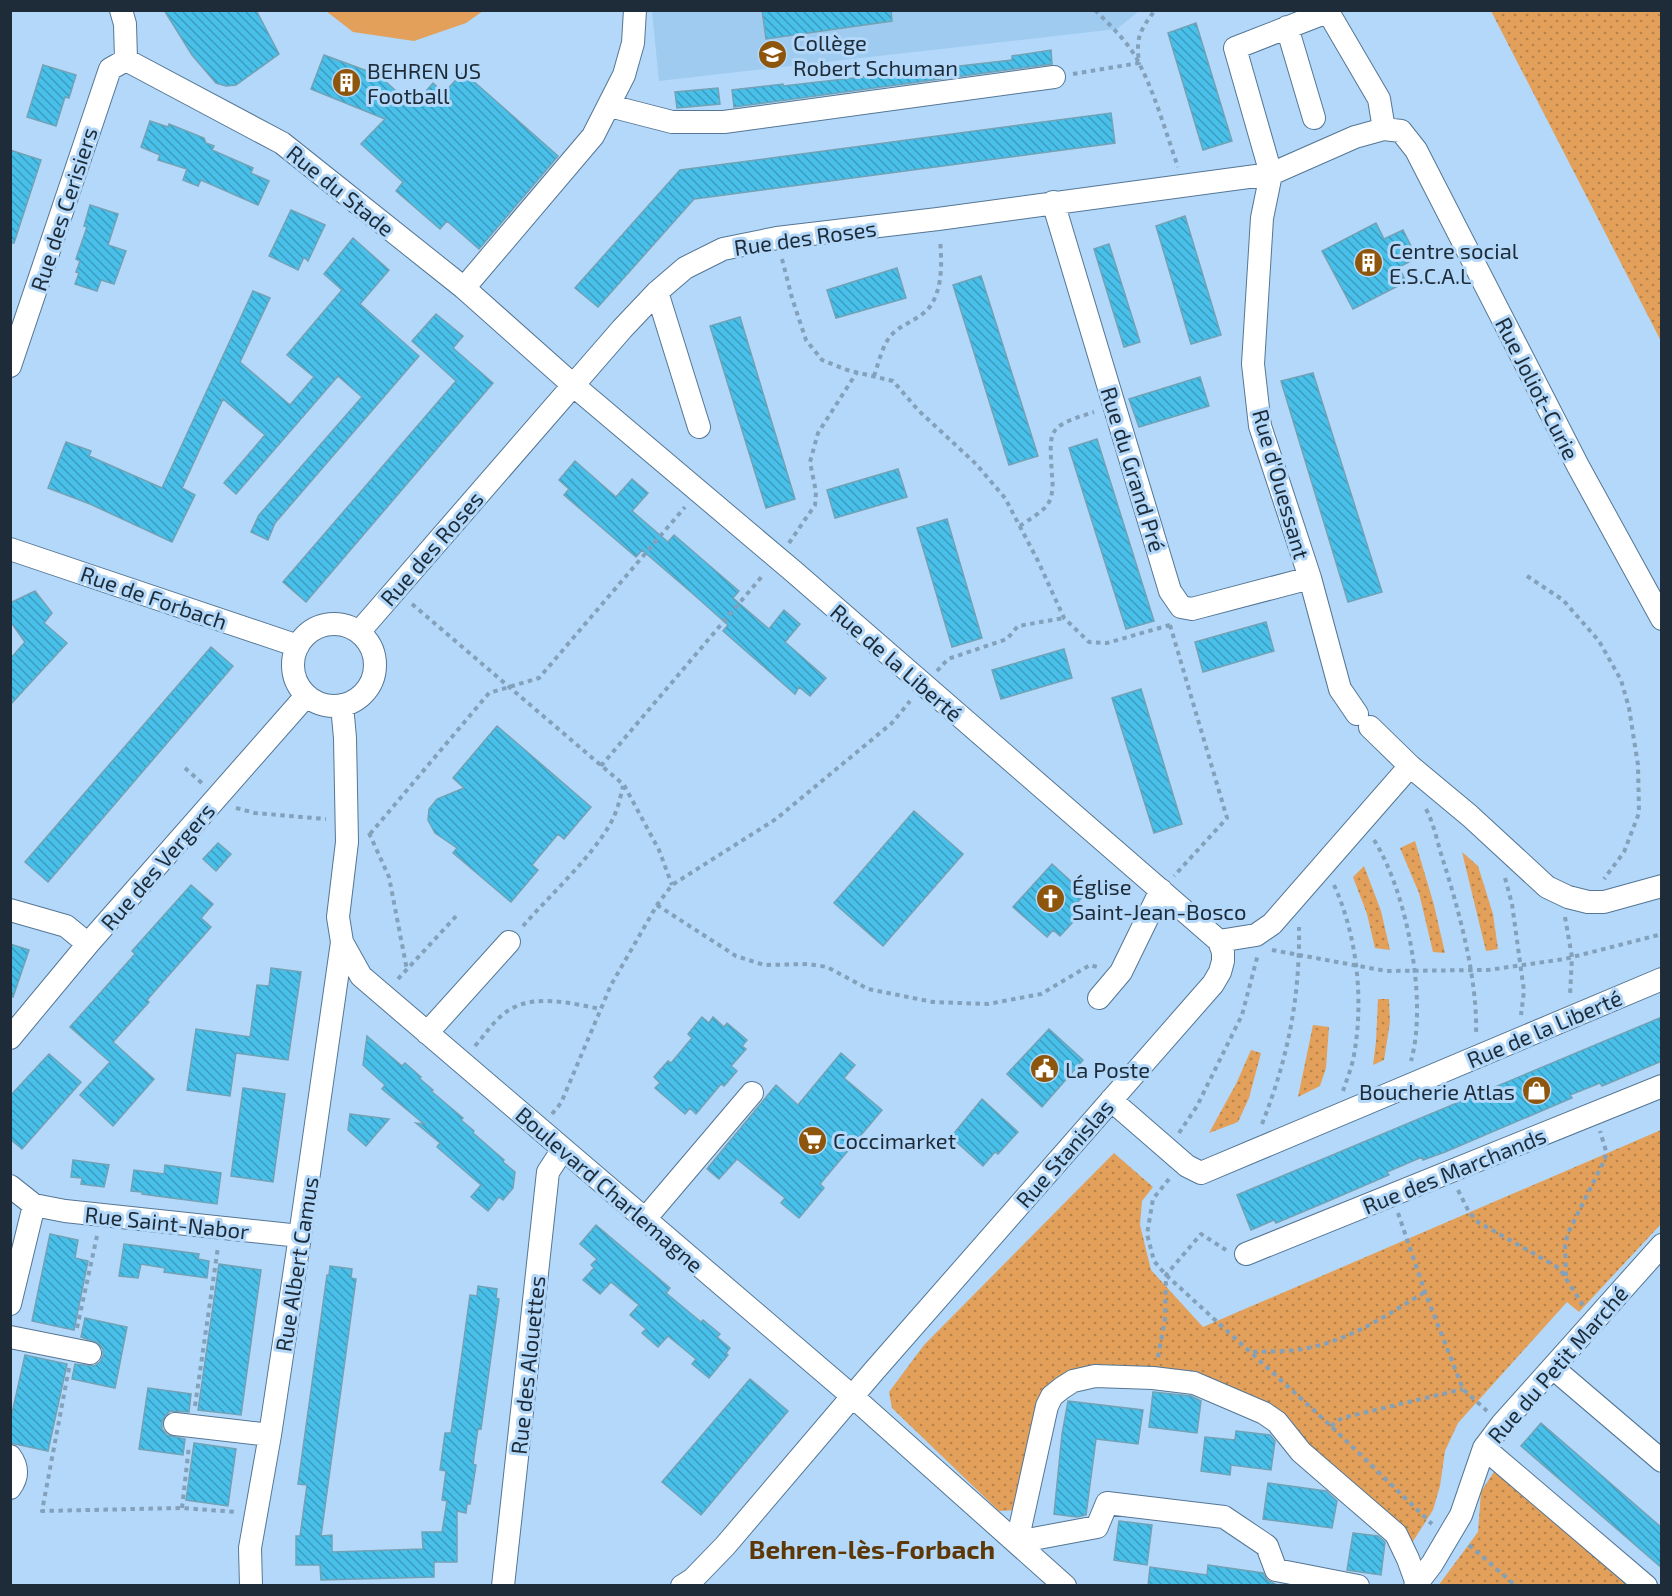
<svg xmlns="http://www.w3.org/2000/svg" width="1672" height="1596" font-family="'Exo 2',sans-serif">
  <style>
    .built { fill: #a0cbf0 }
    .green { fill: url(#green-dots) }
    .pitch { fill: #e2a05b }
    .building { fill: url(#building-back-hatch); stroke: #71a2b6; stroke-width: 1.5 }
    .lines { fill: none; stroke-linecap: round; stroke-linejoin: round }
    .minor-casing { stroke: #557694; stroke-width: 24 }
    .path { stroke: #83a1bb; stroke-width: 4; stroke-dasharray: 4.5 4.5; stroke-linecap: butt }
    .minor { stroke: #fff; stroke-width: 22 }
    .labels { text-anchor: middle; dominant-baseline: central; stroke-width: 6; stroke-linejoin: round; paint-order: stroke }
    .poi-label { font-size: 22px; fill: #1e2c39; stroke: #b3d8f9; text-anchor: start }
    .street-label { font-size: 22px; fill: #1e2c39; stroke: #b3d8f9 }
    .quarter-label { font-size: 26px; font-weight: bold; fill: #5e3706; stroke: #b3d8f9 }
  </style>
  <defs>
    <pattern id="green-dots" width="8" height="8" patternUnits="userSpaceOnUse" patternTransform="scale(1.5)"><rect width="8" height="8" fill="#e2a05b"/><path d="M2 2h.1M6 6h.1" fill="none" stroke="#b7834c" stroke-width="1.8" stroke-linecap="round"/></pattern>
    <pattern id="building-back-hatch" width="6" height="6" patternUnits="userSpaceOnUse" patternTransform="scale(1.5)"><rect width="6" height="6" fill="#49c0ea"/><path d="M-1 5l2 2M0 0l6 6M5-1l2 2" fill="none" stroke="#3c9cbf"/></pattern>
  </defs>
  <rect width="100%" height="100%" fill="#b3d8f9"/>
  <path class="built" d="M 652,11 L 1139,11 L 1117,29 L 659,81 Z"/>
  <path class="green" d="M 1491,11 L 1661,11 L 1661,341 Z
    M 1415,841 L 1434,905 L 1445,953 L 1433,952 L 1419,893 L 1400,848 Z
    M 1462,852 L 1478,866 L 1493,914 L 1498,949 L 1486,951 Z
    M 1364,866 L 1381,911 L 1390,950 L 1375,948 L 1367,914 L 1353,877 Z
    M 1378,999 L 1389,999 L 1390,1022 L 1384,1060 L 1373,1065 L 1376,1042 Z
    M 1313,1025 L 1329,1027 L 1326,1068 L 1320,1086 L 1298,1097 Z
    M 1251,1050 L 1261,1053 L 1249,1098 L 1238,1122 L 1209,1133 L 1236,1084 Z
    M 1661,1130 L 1661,1224 L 1579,1312 L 1567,1302 L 1458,1423 L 1445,1451 L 1440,1486 L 1433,1510 L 1410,1546 L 1216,1382 L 1063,1375 L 1040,1394 L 1016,1510 L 999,1511 L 892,1408 L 889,1392 L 924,1345 L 1114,1153 L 1153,1187 L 1142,1201 L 1140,1225 L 1151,1270 L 1203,1327 Z
    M 1504,1456 L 1650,1586 L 1438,1586 L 1478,1532 L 1481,1492 Z"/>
  <path class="pitch" d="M 326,11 L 483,11 L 466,23 L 414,41 L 353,32 Z"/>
  <path class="building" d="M 164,10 L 256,10 L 279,54 L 236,85 L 226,86 L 216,83 L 192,55 Z
    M 762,10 L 891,10 L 892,21 L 766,39 Z
    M 1196,23 L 1232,141 L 1203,150 L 1168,33 Z
    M 1051,50 L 1052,64 L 734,107 L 732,90 L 783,84 L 783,86 L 1012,60 L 1012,56 Z
    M 324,55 L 378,75 L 413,106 L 433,83 L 444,93 L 463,72 L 558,156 L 479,249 L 447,221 L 440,229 L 396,191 L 403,182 L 361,144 L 385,119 L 311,89 Z
    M 43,65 L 76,75 L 69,98 L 65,97 L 56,126 L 27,117 Z
    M 718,88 L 720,104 L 677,108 L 675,92 Z
    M 1111,113 L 1115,143 L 694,199 L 598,307 L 575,288 L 680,170 Z
    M 150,121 L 168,127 L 169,124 L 204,138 L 206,143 L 214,146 L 212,150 L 253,168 L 251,173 L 269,181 L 258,205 L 201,180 L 198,186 L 183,180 L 187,169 L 158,160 L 160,155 L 141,147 Z
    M 10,150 L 41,160 L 14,243 L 10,243 Z
    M 90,205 L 118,214 L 108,245 L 126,251 L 114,284 L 101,280 L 97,291 L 75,284 L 79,273 L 76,272 L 80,261 L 76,259 L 87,227 L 84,226 Z
    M 291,210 L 325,225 L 308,261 L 304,257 L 298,270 L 269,256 Z
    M 1185,216 L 1221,335 L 1191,344 L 1156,226 Z
    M 1376,223 L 1384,239 L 1403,230 L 1417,258 L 1399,267 L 1406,282 L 1353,309 L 1322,251 Z
    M 353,238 L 389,270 L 360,304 L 419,356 L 275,523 L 268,540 L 251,532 L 259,515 L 362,397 L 338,376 L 236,494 L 224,483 L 265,435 L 223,399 L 182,488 L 195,495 L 172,542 L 90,504 L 48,488 L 66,442 L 91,451 L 89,456 L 162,488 L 253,291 L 270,298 L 240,362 L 290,405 L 314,377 L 287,355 L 342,290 L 324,274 Z
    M 1109,244 L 1140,342 L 1124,347 L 1094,249 Z
    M 897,268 L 906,298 L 836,318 L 827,290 Z
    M 981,276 L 1038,456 L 1009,465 L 953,285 Z
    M 436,314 L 463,336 L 453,348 L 493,383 L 306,602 L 283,582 L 456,381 L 412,341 Z
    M 740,317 L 795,499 L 766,508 L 710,326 Z
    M 1313,373 L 1382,592 L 1348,602 L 1281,381 Z
    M 1200,377 L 1209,406 L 1139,427 L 1129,399 Z
    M 1097,439 L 1154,621 L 1126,629 L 1069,448 Z
    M 575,461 L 616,497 L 632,479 L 648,493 L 632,511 L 668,542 L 674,535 L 739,591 L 733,598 L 769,629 L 784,610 L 800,624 L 785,642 L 826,678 L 810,696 L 799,687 L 795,694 L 723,631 L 728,625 L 692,593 L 642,550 L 636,557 L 564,495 L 569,489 L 559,480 Z
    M 898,469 L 907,497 L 835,518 L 827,490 Z
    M 947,519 L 982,638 L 952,647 L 917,528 Z
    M 35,591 L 52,613 L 44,623 L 67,643 L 10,705 L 10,659 L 25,642 L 10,621 L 10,603 Z
    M 1266,622 L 1274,651 L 1203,672 L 1195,642 Z
    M 211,647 L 233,666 L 48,882 L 25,862 Z
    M 1064,649 L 1072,678 L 1001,699 L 992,670 Z
    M 1141,689 L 1182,824 L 1154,833 L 1112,698 Z
    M 497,726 L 591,807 L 564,839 L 558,834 L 532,865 L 538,870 L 511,902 L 453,853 L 457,848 L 435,833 L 428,820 L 429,809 L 437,799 L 464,788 L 453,778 Z
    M 914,811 L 963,854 L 883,946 L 834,903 Z
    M 218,843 L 231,854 L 216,871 L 203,859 Z
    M 1052,864 L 1085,894 L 1076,904 L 1084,910 L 1060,936 L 1053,930 L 1047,937 L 1013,907 Z
    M 191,885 L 213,904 L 201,918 L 211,927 L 147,1000 L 149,1002 L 113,1042 L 154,1079 L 113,1126 L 80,1095 L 110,1062 L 70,1027 L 135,954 L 132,951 Z
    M 10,944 L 29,950 L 13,997 L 10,996 Z
    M 271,968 L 301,972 L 288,1060 L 236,1053 L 230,1096 L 187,1090 L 196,1029 L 250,1037 L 257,985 L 269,986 Z
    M 702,1017 L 709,1023 L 713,1017 L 724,1027 L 727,1023 L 747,1040 L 742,1046 L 746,1049 L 731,1066 L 737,1071 L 724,1086 L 721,1084 L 696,1114 L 690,1108 L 685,1114 L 655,1088 L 660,1083 L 654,1077 L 668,1061 L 671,1063 L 692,1038 L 688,1034 Z
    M 1662,1017 L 1662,1061 L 1602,1086 L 1600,1083 L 1570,1095 L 1572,1098 L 1445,1152 L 1423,1160 L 1422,1157 L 1387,1172 L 1389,1175 L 1326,1202 L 1276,1223 L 1274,1220 L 1251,1230 L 1237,1195 Z
    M 1049,1029 L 1083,1060 L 1042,1107 L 1007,1074 Z
    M 367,1036 L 402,1066 L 405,1063 L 421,1077 L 419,1078 L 433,1090 L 431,1091 L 463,1118 L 461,1120 L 474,1131 L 473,1133 L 504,1160 L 503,1162 L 515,1172 L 513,1188 L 503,1200 L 499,1197 L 488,1211 L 471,1197 L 481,1185 L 437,1147 L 440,1143 L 416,1123 L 424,1124 L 382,1089 L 385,1085 L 363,1065 Z
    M 841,1053 L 855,1065 L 844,1078 L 882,1110 L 820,1184 L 824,1188 L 799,1218 L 781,1203 L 785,1198 L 737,1159 L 719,1179 L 707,1169 L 776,1085 L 798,1105 Z
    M 49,1054 L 81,1082 L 22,1149 L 10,1139 L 10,1096 Z
    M 243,1088 L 285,1094 L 273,1182 L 231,1176 Z
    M 982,1099 L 1018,1132 L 998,1154 L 995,1152 L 983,1166 L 951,1137 Z
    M 350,1114 L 389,1119 L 366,1146 L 348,1130 Z
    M 73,1160 L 109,1165 L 104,1187 L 81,1184 L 82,1178 L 71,1177 Z
    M 165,1165 L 221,1173 L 217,1204 L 142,1194 L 142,1192 L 131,1191 L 134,1170 L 164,1174 Z
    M 596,1225 L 670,1288 L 666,1293 L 701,1322 L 703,1320 L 720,1334 L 717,1337 L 730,1348 L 726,1353 L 728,1355 L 709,1378 L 692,1364 L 696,1359 L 668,1336 L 658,1347 L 642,1333 L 646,1329 L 630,1315 L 639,1305 L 611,1282 L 600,1294 L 583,1280 L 594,1268 L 591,1265 L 597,1259 L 580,1244 Z
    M 50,1234 L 78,1240 L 75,1258 L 88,1261 L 74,1330 L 32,1321 Z
    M 124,1244 L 199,1254 L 198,1259 L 209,1261 L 207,1278 L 164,1272 L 165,1268 L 141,1264 L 138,1278 L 119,1276 Z
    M 219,1264 L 261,1270 L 241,1415 L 198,1410 Z
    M 330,1266 L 352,1269 L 351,1278 L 356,1279 L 321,1536 L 332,1535 L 332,1552 L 423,1549 L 422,1532 L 442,1532 L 447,1501 L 442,1500 L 446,1471 L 440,1470 L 445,1433 L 451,1433 L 470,1295 L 477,1296 L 478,1286 L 497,1289 L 496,1298 L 499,1299 L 481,1429 L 478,1428 L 473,1464 L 476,1465 L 470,1504 L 467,1504 L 466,1513 L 457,1511 L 457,1562 L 434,1562 L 434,1577 L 321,1580 L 320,1565 L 296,1565 L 296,1536 L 300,1536 L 307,1485 L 298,1484 L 327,1275 L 329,1275 Z
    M 85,1318 L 127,1327 L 115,1388 L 72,1379 L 75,1364 L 94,1366 L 100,1362 L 103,1356 L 103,1349 L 98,1343 L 81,1337 Z
    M 25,1355 L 67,1364 L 48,1451 L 10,1443 L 10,1422 Z
    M 750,1379 L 788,1411 L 701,1515 L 662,1482 Z
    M 148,1388 L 191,1394 L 189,1412 L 170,1411 L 165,1416 L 162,1422 L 162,1429 L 167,1435 L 185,1439 L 183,1455 L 139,1449 Z
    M 1153,1392 L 1191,1396 L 1201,1401 L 1197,1433 L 1149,1427 Z
    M 1068,1401 L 1143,1410 L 1138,1444 L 1096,1439 L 1086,1515 L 1077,1517 L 1054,1514 L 1062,1434 Z
    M 1541,1423 L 1662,1528 L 1662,1568 L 1521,1446 Z
    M 1236,1431 L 1270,1435 L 1275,1441 L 1271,1470 L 1231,1465 L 1230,1475 L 1201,1471 L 1205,1437 L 1235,1440 Z
    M 194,1443 L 236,1449 L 228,1506 L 186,1500 Z
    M 1268,1483 L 1326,1491 L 1337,1501 L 1332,1528 L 1263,1519 Z
    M 1119,1521 L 1152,1525 L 1147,1565 L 1114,1560 Z
    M 1353,1533 L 1378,1536 L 1385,1542 L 1381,1575 L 1347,1570 Z
    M 1208,1565 L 1263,1573 L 1267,1580 L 1275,1584 L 1275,1586 L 1148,1586 L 1150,1567 L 1207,1575 Z"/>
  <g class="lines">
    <defs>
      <path id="minor" d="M 121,10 L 125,24 L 126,60 L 282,143 L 464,288 L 573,385 L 793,571 L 1219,941 L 1223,952 L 1223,961 L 1220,972 L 1213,984 L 874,1371 L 725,1546 L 693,1579 L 682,1586
        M 1327,10 L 1379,99 L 1384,129 L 1401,131 L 1416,150 L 1578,466 L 1662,619
        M 1327,12 L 1235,48 L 1271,174 L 1262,218 L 1253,364 L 1260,426 L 1310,578 L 1340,689 L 1357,714
        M 1287,27 L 1314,118
        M 610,106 L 672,122 L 724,122 L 1054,77
        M 1053,202 L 1170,591 L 1181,607 L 1192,609 L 1310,578
        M 464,288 L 593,136 L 624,75 L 633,43 L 635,10
        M 657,292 L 699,427
        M 10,366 L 110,69 L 126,60
        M 10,549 L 298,646
        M293 665a41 41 0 1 1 82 0a41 41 0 1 1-82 0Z
        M 359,632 L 622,329 L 657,292 L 685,268 L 723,249 L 777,238 L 938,219 L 1271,174 L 1355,137 L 1384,129
        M 342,705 L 345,738 L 347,842 L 338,917 L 342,942 L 361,976 L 852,1396 L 1065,1586
        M 1370,727 L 1410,766 L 1470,816 L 1547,887 L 1568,897 L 1588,902 L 1604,902 L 1662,886
        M 10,910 L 66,926 L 88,944
        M 1219,941 L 1256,935 L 1272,924 L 1410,766
        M 1099,998 L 1121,972 L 1161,890
        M 427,1033 L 509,942
        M 10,1038 L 88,944 L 306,696
        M 1111,1100 L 1187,1166 L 1201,1173 L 1662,979
        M 10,1186 L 34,1205 L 65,1211 L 300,1236
        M 645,1219 L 752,1093
        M 1246,1254 L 1662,1086
        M 10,1304 L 34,1205
        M 10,1337 L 90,1353
        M 1553,1368 L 1662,1461
        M 175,1424 L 270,1435
        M 1484,1448 L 1646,1586
        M 10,1456 C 18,1467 18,1477 10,1488
        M 251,1586 L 250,1548 L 270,1435 L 300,1236 L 342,942
        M 503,1586 L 548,1172 L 563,1149
        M 1358,1586 L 1276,1570 L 1267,1546 L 1224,1517 L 1107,1503 L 1097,1527 L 1017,1542 L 1047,1406 L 1052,1396 L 1062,1388 L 1073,1381 L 1095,1376 L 1153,1378 L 1194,1383 L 1264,1413 L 1277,1422 L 1301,1452 L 1396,1534 L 1408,1559 L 1417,1584
        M 1415,1586 L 1432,1564 L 1461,1515 L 1484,1448 L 1502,1424 L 1662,1245"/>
    </defs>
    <use href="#minor" class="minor-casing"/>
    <path class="path" d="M 1095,10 C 1112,27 1130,44 1140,65 C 1156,97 1166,133 1178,167
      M 1073,74 L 1139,63 C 1136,37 1139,32 1155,10
      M 782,259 L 792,298 L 806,340 L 822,360 L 847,370 L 893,381 L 918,410 L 976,464 L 1005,498 L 1038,561 L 1064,618 L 1089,642 L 1107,643 L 1170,625
      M 874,376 C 878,365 881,351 887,341 C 896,325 916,322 928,309 C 943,291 942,262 940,240
      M 1020,526 C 1028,520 1045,511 1049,502 C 1053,494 1053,484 1052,475 C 1049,428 1047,427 1094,412
      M 789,543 L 815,505 L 816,492 L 810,462 L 818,433 L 857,372
      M 1527,576 L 1563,600 L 1599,641 L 1621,680 L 1629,708 L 1638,765 L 1639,813 L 1624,852 L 1604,879
      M 412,604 L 624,785 L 659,850 L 672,885
      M 1170,625 L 1227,818 L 1174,876
      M 937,671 L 948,659 L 1007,639 L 1018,626 L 1064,618
      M 601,766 L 764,574
      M 185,768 L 203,784
      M 236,808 L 255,813 L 326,819
      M 1426,809 C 1434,824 1437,841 1442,857 C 1459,910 1478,980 1476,1035
      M 369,833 L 389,877 L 407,970
      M 370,834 L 489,693 L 539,678 L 685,507
      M 1374,840 C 1407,892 1428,1001 1411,1061
      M 1505,878 L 1512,904 L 1524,991 L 1521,1015
      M 1334,885 C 1357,935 1364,1000 1354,1055 C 1352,1067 1347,1079 1343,1091
      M 657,905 L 736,956 L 764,965 L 809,964 L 827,967 L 868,989 L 933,1002 L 988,1004 L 1041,994 L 1090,965 L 1097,967
      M 1565,917 L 1572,957 L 1570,995
      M 523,926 C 550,895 588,861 609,826 C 617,813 620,799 623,786
      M 1272,950 L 1386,971 L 1488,970 L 1565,959 L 1662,934
      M 398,979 L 459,913
      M 475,1046 C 484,1036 491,1025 500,1017 C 527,991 569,1003 601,1009
      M 552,1114 L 561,1103 L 611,985 L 657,905 L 672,885 L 776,819 L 892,723 L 910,701
      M 1262,1124 C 1288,1058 1300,998 1299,927
      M 1179,1133 L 1197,1106 L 1242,1015 L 1258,954
      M 1169,1179 L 1153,1199 L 1147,1234 L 1154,1261 L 1166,1275 L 1331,1426 L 1432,1524
      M 1458,1190 L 1469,1212 L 1478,1222 L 1559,1268 L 1583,1305
      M 1398,1213 L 1425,1292 L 1463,1389 L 1487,1411
      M 1566,1276 L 1565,1245 L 1568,1233 L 1605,1159 L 1606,1151 L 1600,1131
      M 77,1328 L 97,1236
      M 1253,1352 C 1271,1351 1291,1352 1308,1348 C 1352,1339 1387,1315 1425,1292
      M 1158,1357 L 1165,1319 L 1166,1275 L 1201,1234 L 1226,1250
      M 69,1368 L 42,1511 L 182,1508 L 237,1512
      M 195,1406 L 218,1247
      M 1331,1426 L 1342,1418 L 1463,1389
      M 182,1508 L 189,1446
      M 1469,1545 L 1516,1586"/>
    <use href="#minor" class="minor"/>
  </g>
  <defs>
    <symbol id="school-disc" viewBox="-11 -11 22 22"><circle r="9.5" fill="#8e560c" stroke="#b3d8f9"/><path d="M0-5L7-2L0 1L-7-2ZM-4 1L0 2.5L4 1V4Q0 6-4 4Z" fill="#fff"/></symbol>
    <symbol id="building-disc" viewBox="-11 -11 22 22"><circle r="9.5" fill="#8e560c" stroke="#b3d8f9"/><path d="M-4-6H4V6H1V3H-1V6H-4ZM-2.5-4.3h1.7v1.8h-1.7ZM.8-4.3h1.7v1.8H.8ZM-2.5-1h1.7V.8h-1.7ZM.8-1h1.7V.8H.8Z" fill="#fff"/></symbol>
    <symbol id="church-disc" viewBox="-11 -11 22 22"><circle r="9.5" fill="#8e560c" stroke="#b3d8f9"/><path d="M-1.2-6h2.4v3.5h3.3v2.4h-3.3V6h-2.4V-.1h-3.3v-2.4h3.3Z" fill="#fff"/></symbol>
    <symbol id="civic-disc" viewBox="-11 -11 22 22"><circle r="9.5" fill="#8e560c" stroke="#b3d8f9"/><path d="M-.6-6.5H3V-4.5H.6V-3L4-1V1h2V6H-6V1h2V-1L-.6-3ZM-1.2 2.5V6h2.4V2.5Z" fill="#fff"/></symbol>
    <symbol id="shop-disc" viewBox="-11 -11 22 22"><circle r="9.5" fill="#8e560c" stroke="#b3d8f9"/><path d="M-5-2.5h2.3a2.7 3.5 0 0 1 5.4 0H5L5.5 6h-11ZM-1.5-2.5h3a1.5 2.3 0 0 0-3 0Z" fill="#fff"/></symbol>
    <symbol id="supermarket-disc" viewBox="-11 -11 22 22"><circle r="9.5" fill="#8e560c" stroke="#b3d8f9"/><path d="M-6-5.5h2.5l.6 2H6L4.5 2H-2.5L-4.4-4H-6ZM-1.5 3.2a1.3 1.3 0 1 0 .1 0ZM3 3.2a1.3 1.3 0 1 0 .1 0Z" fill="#fff"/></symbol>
  </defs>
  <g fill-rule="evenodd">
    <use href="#school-disc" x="756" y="38" width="33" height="33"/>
    <use href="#building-disc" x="330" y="66" width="33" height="33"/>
    <use href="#building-disc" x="1352" y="246" width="33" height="33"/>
    <use href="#church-disc" x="1034" y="882" width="33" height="33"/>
    <use href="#civic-disc" x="1028" y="1052" width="33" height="33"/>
    <use href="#shop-disc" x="1520" y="1074" width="33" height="33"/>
    <use href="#supermarket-disc" x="796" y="1124" width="33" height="33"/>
  </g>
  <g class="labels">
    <g class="poi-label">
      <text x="793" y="42">Collège<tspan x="793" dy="25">Robert Schuman</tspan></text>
      <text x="367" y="70">BEHREN US<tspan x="367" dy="25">Football</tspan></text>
      <text x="1389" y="250">Centre social<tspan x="1389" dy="25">E.S.C.A.L</tspan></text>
      <text x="1072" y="886">Église<tspan x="1072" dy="25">Saint-Jean-Bosco</tspan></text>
      <text x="1065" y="1069">La Poste</text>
      <text x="1515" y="1091" text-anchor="end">Boucherie Atlas</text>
      <text x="833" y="1140">Coccimarket</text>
    </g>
    <g class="street-label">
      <text transform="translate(341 190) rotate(39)">Rue du Stade</text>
      <text transform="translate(63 209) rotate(-72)">Rue des Cerisiers</text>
      <text transform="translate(805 237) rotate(-8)">Rue des Roses</text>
      <text transform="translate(1538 388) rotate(63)">Rue Joliot-Curie</text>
      <text transform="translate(1134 469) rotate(73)">Rue du Grand Pré</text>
      <text transform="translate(1282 484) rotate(74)">Rue d'Ouessant</text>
      <text transform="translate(431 548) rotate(-49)">Rue des Roses</text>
      <text transform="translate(154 597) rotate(19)">Rue de Forbach</text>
      <text transform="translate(897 662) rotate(41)">Rue de la Liberté</text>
      <text transform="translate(157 866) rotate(-49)">Rue des Vergers</text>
      <text transform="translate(1544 1028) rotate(-23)">Rue de la Liberté</text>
      <text transform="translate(1064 1153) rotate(-49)">Rue Stanislas</text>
      <text transform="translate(1454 1170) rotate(-22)">Rue des Marchands</text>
      <text transform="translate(610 1189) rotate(41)">Boulevard Charlemagne</text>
      <text transform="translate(167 1222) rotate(6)">Rue Saint-Nabor</text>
      <text transform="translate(296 1264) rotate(-81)">Rue Albert Camus</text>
      <text transform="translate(1557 1364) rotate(-49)">Rue du Petit Marché</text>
      <text transform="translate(527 1365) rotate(-84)">Rue des Alouettes</text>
    </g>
    <g class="quarter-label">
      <text x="872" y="1548">Behren-lès-Forbach</text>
    </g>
  </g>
  <rect width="1672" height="1596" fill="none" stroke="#1e2c39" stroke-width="24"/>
</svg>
